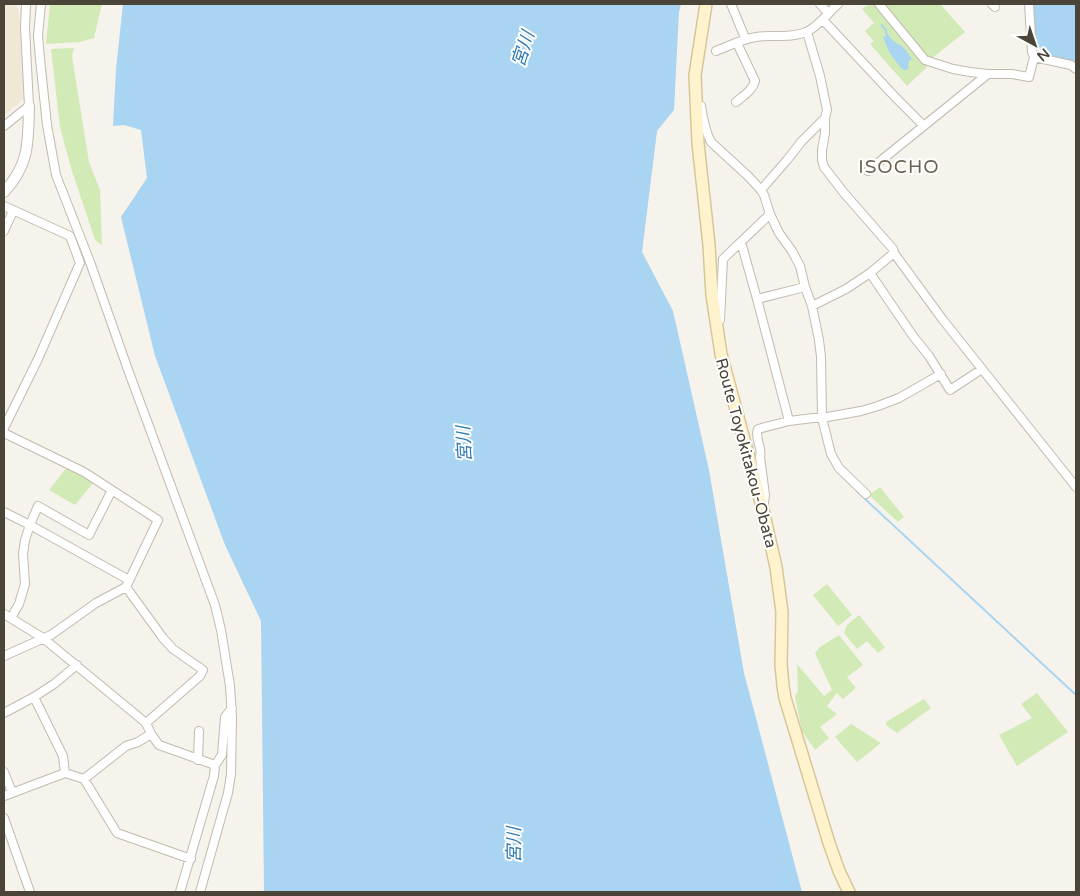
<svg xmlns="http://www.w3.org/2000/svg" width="1080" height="896" font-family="'Varela Round','Noto Sans JP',sans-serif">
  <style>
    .education { fill: #efe8d6 }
    .green { fill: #d2eab5 }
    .water { fill: #a9d4f2 }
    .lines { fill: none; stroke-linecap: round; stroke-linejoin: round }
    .stream { stroke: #a9d4f2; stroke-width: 2 }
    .minor-casing { stroke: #c2bbae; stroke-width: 10 }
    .tertiary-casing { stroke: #c2bbae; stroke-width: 12 }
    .secondary-casing { stroke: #d6c79b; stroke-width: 14 }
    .minor { stroke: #fff; stroke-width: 8 }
    .tertiary { stroke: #fff; stroke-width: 10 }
    .secondary { stroke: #fff3cd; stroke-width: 11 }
    .labels { text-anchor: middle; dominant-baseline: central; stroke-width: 4; stroke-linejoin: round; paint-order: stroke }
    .street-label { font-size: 16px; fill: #4b4439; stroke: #fff }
    .water-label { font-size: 18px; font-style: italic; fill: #2e7ab2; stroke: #fff }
    .quarter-label { font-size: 19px; letter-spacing: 1px; fill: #6e6250; stroke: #fff }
  </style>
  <rect width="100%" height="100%" fill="#f6f3ec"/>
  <path class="education" d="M 4,4 L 14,4 L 19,10 L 26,97 L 4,116 Z"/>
  <path class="green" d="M 50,4 L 102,4 L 94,38 L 80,42 L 46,44 Z
    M 869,4 L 877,4 L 927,65 L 927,67 L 907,86 L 870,44 L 874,41 L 865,31 L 874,23 L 862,9 Z
    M 886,4 L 940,4 L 965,32 L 932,58 L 927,57 L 884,6 Z
    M 74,48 L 72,56 L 89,162 L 100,190 L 102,245 L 95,240 L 71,168 L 60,127 L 51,49 Z
    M 68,466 L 94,482 L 75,505 L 49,490 Z
    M 880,487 L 904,517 L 898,522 L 870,496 L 870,494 Z
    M 827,584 L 852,615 L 838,626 L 813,595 Z
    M 859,615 L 885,647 L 878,653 L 867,641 L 857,649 L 844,633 L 847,625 Z
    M 839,635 L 863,665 L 847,677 L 856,688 L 843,699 L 837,693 L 827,706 L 837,714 L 820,727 L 829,738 L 815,750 L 802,731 L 795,697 L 798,691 L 797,664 L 824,696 L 832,690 L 815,653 L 820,647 Z
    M 1037,693 L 1068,732 L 1017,766 L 999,735 L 1032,718 L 1021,704 Z
    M 924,699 L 931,708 L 897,733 L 886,725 L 886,722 Z
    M 851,724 L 881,743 L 857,762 L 835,737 Z"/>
  <path class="water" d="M 123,4 L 681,4 L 679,12 L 674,110 L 657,131 L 642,252 L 673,311 L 709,470 L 744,673 L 802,892 L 264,892 L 261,621 L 225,545 L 155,356 L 121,217 L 147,178 L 141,130 L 124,125 L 113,126 L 116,69 Z
    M 1032,4 L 1076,4 L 1076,62 L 1038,52 L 1035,44 Z
    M 889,35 L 891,39 L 904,48 L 912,59 L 909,61 L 908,66 L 909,67 L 907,70 L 904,70 L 901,68 L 889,52 L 883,37 L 888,36 Z"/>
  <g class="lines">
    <path class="stream" d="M 882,25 L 882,26 L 886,30 L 887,36
      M 830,459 L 837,471 L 865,499 L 1076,695"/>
    <defs>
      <path id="minor" d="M 41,4 L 38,36 L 40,59 L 47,125 L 56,175 L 90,262 L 127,367 L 215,605 L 221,630 L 230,686 L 232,718 L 231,774 L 228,793 L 200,892
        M 731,4 L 745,38
        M 820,4 L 828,13
        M 879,4 L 925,60 L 953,69 L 970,72 L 988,74 L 1012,74 L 1029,77 L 1034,57
        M 992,4 L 995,7
        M 1029,4 L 1032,52 L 1034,57 L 1071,65 L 1076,69
        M 823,20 L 896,98 L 924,126
        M 807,32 L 820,76 L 827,110 L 825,118 L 825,133 L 822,150 L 822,160 L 824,167 L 844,193 L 893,249 L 894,253 L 943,320 L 1076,487
        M 716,51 C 729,46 742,39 756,37 C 773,34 790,39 806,32 C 817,28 829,12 838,4
        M 736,102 C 744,95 752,91 755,81 L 737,43
        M 701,106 C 703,119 705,131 711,142 L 748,176 L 761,190 L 764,195 L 770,214 L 779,233 L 792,251 L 800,266 L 805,287 L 812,306 L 819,340 L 821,357 L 822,418 L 831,454 L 839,468 L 866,494
        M 4,126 L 29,106 L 25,27 L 26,4
        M 868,171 L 988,74
        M 761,190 L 787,160 L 802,141 L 825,118
        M 4,206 L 70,236 L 80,263 L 38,359 L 4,428
        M 4,231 L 13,211
        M 741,242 L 757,299
        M 870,273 L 913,336 L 929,356 L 950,390 L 982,369
        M 812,306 L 846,289 L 870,273 L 894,253
        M 720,320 L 723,259 L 770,214
        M 789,421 L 757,299 L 805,287
        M 4,433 L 84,472 L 158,520 L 126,587 L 163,638 L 173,649 L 203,670 L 200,676 L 146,723
        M 764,503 L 765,495 L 760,457 C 763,448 754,438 758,429 L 789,421 L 813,418 L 822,418 L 861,411 L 878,406 L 899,398 L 941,374
        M 4,512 L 30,525 L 38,506 L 89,535 L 112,490
        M 4,614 L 43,638 L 146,723 L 151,734 L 159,745 L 215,765 L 214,776 L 180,892
        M 11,618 L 19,604 L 25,584 L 23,554 L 25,540 L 30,525 L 129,580
        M 4,656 L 51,635 L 96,603 L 126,587
        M 4,713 L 34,697 L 54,684 L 77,665
        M 198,760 L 199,731
        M 215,765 L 222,755 L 225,717 L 232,708
        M 4,772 L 12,792
        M 65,773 L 84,779 L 126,746 L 138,742 L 151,734
        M 84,779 L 117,833 L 191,859
        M 4,796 L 65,773 L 63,756 L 34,697
        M 4,818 L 30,892"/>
      <path id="tertiary" d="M 4,192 C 30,164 28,142 29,106"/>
      <path id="secondary" d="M 706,4 L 695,75 L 698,143 L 709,245 L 712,295 L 721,354 L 763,510 L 776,567 L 782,612 L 781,664 L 783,686 L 785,698 L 829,843 L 839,871 L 849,892"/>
    </defs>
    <use href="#minor" class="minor-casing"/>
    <use href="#tertiary" class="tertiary-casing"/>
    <use href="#secondary" class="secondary-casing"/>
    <use href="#minor" class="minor"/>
    <use href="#tertiary" class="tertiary"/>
    <use href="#secondary" class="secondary"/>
  </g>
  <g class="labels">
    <g class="street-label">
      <text transform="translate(746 453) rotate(75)">Route Toyokitakou-Obata</text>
    </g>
    <g class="water-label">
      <text transform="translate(523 49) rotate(-72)">宮川</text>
      <text transform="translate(464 444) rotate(-93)">宮川</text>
      <text transform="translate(514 845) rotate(-90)">宮川</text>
    </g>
    <g class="quarter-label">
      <text x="899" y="167">ISOCHO</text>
    </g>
  </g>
  <rect width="1080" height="896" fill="none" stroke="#4b4439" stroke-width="10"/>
  <g transform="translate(1035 45) rotate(140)" stroke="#ffffff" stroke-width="4" paint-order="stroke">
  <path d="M0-4L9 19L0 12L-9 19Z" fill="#4b4439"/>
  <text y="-8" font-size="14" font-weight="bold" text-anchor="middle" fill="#4b4439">N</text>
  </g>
</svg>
